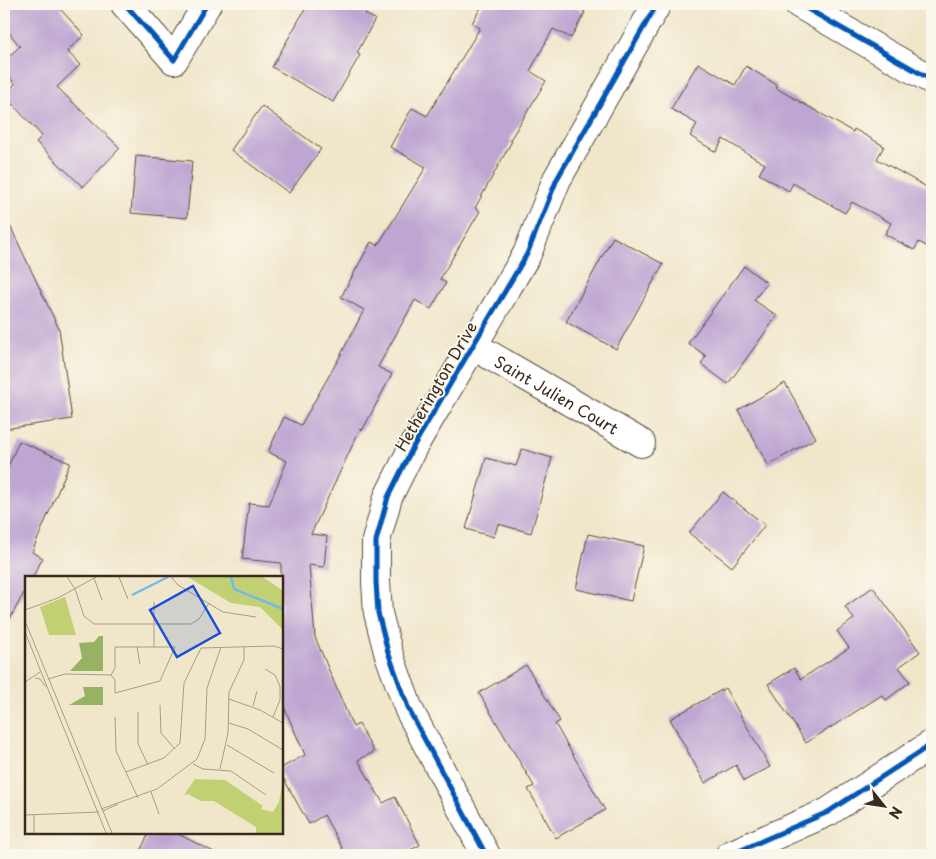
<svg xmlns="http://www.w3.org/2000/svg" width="936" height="859" font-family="'Playpen Sans',sans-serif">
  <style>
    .building { fill: #bea6d2 }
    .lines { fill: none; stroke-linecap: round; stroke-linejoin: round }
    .street-casing { stroke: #564638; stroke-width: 30 }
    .street { stroke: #fff; stroke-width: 28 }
    .cycleway-casing { stroke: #fbf7ec; stroke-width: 8 }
    .cycleway { stroke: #0057b8; stroke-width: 5 }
    .labels { text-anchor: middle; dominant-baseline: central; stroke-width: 4; stroke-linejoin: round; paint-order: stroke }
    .street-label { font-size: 16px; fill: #3b2a1e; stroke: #fbf7ec }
    .inset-river { fill: none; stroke: #70bbe9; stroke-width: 2.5 }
    .inset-road { fill: none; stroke: #a89b86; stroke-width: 1 }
    .view { fill: #1d4ed8; fill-opacity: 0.15; stroke: #1d4ed8; stroke-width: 2.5 }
    .inset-edge { fill: none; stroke: #3b2a1e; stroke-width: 2.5 }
  </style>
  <rect width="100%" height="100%" fill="#fbf7ec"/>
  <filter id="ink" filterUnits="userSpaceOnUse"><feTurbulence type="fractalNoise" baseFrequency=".02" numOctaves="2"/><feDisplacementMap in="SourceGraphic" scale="10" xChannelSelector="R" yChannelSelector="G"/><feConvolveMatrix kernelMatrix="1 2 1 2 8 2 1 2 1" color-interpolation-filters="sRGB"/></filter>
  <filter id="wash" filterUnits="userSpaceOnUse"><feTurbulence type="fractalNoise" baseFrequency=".0096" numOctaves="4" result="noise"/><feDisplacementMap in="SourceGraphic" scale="20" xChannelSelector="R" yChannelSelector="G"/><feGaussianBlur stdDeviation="1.12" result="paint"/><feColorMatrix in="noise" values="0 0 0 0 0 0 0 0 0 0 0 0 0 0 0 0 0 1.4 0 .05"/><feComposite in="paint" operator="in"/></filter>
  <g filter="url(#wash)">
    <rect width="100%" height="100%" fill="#f0e7cb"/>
    <g id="blocks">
      <path class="building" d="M 4,4 L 61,4 L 61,10 L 84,35 L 67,51 L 80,65 L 57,87 L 120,148 L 83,187 L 36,142 L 42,136 L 4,95 L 15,84 L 4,71 L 4,61 L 20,46 L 4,27 Z
        M 308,4 L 371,4 L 365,14 L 375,19 L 357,53 L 360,55 L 333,102 L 272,67 Z
        M 483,4 L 570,4 L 585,12 L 571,38 L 553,29 L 530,71 L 546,81 L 510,140 L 512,141 L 475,208 L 480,211 L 440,279 L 446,283 L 431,309 L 415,300 L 378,367 L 392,374 L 362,431 L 360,429 L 311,534 L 327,536 L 324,567 L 309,565 L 315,637 L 353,727 L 359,724 L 374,752 L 358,760 L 383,803 L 395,797 L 420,845 L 401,855 L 346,855 L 324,815 L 309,824 L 281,774 L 281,768 L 305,755 L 281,700 L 281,563 L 242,559 L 249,503 L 269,505 L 287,461 L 268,452 L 284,417 L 301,425 L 339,358 L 364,310 L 341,297 L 371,242 L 378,245 L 426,167 L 390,147 L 412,108 L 427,116 L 480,28 L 472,23 Z
        M 698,63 L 735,85 L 746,66 L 777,85 L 776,88 L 853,132 L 854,129 L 884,146 L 877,159 L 932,190 L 932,249 L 919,242 L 914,250 L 885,234 L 891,223 L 852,202 L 845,213 L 793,183 L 789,191 L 759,174 L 765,164 L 723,139 L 716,152 L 690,136 L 697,124 L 671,109 Z
        M 262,106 L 321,149 L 289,193 L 231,150 Z
        M 136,156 L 192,161 L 187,218 L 131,213 Z
        M 4,213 L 59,329 L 72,419 L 4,429 Z
        M 613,237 L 663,264 L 616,349 L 566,322 Z
        M 744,266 L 767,283 L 754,300 L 777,316 L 728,384 L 701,364 L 706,356 L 688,343 Z
        M 785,383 L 816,438 L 768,465 L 738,410 Z
        M 19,441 L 70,463 L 32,552 L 43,558 L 32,578 L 26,578 L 26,589 L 4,630 L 4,476 Z
        M 522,449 L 552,458 L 531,533 L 498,524 L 494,537 L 466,529 L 486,458 L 516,466 Z
        M 723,492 L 765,525 L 732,567 L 689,533 Z
        M 588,534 L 644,546 L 631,601 L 576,589 Z
        M 873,587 L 920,652 L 899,667 L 910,682 L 886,700 L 882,695 L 806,743 L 768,684 L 794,668 L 801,679 L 849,648 L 837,631 L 854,619 L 845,607 Z
        M 526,665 L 560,721 L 555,724 L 605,810 L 556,838 L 528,789 L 534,786 L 479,693 Z
        M 725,688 L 770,767 L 744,781 L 736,765 L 705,783 L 670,719 Z
        M 149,833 L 176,833 L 220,855 L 138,855 Z"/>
    </g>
  </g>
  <g filter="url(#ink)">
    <use href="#blocks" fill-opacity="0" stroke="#564638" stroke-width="1"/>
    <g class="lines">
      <defs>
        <g id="street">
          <path d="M 125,4 L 174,60 L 207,4"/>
          <path d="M 799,4 L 932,80"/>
          <path id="s1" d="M 472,345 L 641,443"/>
          <path d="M 486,855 L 409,710 L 388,652 L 378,613 L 376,582 L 376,541 L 388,497 L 413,447 L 527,254 L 557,179 L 657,4"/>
          <path d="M 730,855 L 828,812 L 932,744"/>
        </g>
      </defs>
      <use href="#street" class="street-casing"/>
      <use href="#street" class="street"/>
      <defs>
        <path id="cycleway" d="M 125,4 L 174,60 L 207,4
          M 799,4 L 932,80
          M 486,855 L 409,710 L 388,652 L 378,613 L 376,582 L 376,541 L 388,497 L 413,447 L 527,254 L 557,179 L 657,4
          M 730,855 L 828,812 L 932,744"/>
      </defs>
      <use href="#cycleway" class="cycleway-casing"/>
      <use href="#cycleway" class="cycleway"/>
    </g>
  </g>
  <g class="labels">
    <g class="street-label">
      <text transform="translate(435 386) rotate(-60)">Hetherington Drive</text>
      <text stroke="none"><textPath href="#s1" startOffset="98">Saint Julien Court</textPath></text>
    </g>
  </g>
  <g transform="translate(25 576)">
    <rect width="258" height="258" fill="#f0e7cb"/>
    <path d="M 40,21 L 51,59 L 24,59 L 15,31 Z" fill="#c0d072"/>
    <path d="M 74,60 L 78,60 L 78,95 L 45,95 L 57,82 L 54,67 L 69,66 ZM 58,111 L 78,111 L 78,129 L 44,129 L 60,120 Z" fill="#98b264"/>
    <path d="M 163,1 L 238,1 L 257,14 L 257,53 L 235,31 L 206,27 ZM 170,203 L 200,204 L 238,230 L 236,233 L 248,236 L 254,226 L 257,209 L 257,257 L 231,257 L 231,251 L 189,225 L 176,225 L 163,218 L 159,219 Z" fill="#c0d072"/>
    <path class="inset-river" d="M 206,1 L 209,13 L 258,33M 107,19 L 143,1"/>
    <path class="inset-road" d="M 42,1 L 50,13 L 59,40 L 69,48 L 166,48 L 174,43 L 184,27M 94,1 L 103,23M 146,1 L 153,9 L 198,36 L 231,41M 69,2 L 77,24M 129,26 L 129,71M 0,34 L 33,22 L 71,1M 0,45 L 87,257M 0,56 L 81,257M 90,71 L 150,71 L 135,105 L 90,117 L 90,104 L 86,99 L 90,92 ZM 112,71 L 115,88M 240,93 L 250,99 L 255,110 L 255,124 L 248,141M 10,102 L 15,103 L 21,111M 23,103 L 40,98 L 86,99M 0,106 L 15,96M 204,123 L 235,134 L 258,147M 135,129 L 136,157 L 150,173M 228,130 L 232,115M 113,136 L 113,168 L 123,189M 90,141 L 91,175 L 113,222M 204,147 L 223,153 L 258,174M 202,169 L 249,197M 168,188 L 178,193 L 206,195 L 241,219M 195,193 L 203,157 L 204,116 L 219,84 L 219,71M 101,196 L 139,182 L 155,167 L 159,107 L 176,72 L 249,70 L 258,73M 126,216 L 134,238M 76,233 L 132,213 L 172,183 L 180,163 L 182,112 L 196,71M 78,235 L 93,228M 0,239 L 74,236M 9,257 L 9,239"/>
    <path class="view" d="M 168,10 L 195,57 L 152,81 L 125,34 Z"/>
    <rect width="258" height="258" class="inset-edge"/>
  </g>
  <rect width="936" height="859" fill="none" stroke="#fbf7ec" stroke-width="20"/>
  <g transform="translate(884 806) rotate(120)" stroke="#fbf7ec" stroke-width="4" paint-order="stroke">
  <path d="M0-4L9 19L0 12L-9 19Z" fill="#3b2a1e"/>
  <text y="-8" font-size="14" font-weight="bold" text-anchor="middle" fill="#3b2a1e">N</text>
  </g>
</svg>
